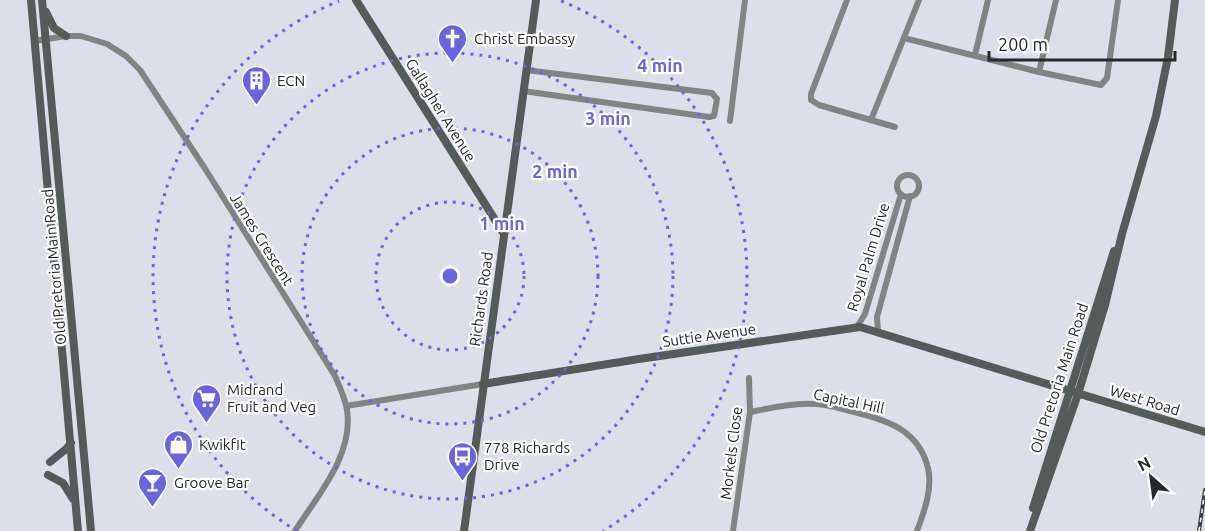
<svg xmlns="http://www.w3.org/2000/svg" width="1205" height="531" font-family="Ubuntu,sans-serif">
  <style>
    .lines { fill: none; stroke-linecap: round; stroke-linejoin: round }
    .street { stroke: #808584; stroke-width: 6 }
    .secondary { stroke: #545b59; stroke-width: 8 }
    .rail-casing { stroke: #3c3d41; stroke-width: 4 }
    .rail { stroke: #fff; stroke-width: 1.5; stroke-dasharray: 4.5; stroke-linecap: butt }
    .ring { fill: none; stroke: #6965df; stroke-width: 3; stroke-dasharray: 3 6 }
    .labels { text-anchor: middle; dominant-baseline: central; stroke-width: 4.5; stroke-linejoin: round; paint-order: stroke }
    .poi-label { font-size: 15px; fill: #27282b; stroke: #fff; text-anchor: start }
    .street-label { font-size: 15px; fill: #27282b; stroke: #fff }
    .centre { fill: #6965df; stroke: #fff; stroke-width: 3 }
    .ring-label { font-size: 18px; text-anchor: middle; font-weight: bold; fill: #6965df; stroke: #fff; stroke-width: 4.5; stroke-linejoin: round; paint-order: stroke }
  </style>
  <rect width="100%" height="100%" fill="#dcdfe9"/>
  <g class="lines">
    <path class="street" d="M 847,0 L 811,94 L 811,100 L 819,105 L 895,127
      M 904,38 L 1039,72 L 1101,85 L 1107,78 L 1118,0
      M 34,41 L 66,36 L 81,36 L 107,44 L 126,56 L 140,70 L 204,167 L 335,376 C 340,387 345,398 347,410 C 354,455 317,496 295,531
      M 975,55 L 988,0
      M 1039,72 L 1056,0
      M 523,91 L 709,117 L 714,116 L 717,99 L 712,93 L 526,70
      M 871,120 L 919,0
      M 730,121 L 745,0
      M897 186a11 11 0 1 1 22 0a11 11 0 1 1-22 0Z
      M 857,327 L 865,314 L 901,194
      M 878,331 L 877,317 L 910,196
      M 346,406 L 483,384
      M 750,412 C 771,408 793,403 814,404 C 826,404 838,408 850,411 C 885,420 918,428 928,468 C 933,488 924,512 917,531
      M 733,531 L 750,412 L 749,378"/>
    <path class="secondary" d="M 31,0 L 78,531
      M 42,0 L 91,531
      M 356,0 L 504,234
      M 46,12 L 54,28 L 66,36
      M 483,384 L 639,359 L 860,327 L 1205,432
      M 50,462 L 66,449 L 71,443
      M 48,475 L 63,483 L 73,499
      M 1033,508 L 1114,251
      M 464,531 L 536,0
      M 1030,531 L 1078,394 L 1105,305 L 1122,234 L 1156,116 L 1168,57 L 1175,0"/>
    <defs>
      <path id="rail" d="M 1199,531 L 1205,490"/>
    </defs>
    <use href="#rail" class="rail-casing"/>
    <use href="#rail" class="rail"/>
  </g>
  <g class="ring">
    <circle cx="450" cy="276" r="74"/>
    <circle cx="450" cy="276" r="148"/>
    <circle cx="450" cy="276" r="223"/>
    <path d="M297 531A297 297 0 0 1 339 1M561 1A297 297 0 0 1 603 531"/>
  </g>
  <defs>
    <symbol id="church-pin" viewBox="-11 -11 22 30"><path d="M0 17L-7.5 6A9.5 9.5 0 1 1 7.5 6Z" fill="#6965df" stroke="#fff"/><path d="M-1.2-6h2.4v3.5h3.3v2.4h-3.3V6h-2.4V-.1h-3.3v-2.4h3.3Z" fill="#fff"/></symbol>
    <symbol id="building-pin" viewBox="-11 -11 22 30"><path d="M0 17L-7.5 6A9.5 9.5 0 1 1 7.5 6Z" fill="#6965df" stroke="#fff"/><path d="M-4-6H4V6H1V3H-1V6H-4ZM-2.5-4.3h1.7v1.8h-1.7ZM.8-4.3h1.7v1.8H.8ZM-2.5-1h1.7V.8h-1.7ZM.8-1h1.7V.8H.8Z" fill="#fff"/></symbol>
    <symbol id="supermarket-pin" viewBox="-11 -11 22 30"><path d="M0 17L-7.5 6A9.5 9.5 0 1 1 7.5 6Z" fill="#6965df" stroke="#fff"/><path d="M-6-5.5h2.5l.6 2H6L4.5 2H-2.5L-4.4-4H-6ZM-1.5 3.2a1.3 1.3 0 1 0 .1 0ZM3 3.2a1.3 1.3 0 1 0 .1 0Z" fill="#fff"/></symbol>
    <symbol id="shop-pin" viewBox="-11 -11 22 30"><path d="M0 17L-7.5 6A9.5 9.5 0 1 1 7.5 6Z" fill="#6965df" stroke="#fff"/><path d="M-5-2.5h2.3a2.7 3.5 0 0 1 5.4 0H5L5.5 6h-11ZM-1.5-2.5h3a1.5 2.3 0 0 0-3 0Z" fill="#fff"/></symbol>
    <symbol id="bus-pin" viewBox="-11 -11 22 30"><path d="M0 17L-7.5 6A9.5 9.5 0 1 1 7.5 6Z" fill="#6965df" stroke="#fff"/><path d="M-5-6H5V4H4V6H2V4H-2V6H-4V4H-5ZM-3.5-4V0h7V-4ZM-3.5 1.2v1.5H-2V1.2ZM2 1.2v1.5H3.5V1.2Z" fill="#fff"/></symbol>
    <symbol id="bar-pin" viewBox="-11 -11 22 30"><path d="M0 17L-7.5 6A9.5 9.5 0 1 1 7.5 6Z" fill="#6965df" stroke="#fff"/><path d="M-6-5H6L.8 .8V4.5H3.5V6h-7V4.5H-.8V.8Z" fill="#fff"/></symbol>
  </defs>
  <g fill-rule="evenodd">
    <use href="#church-pin" x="436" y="22" width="33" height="45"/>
    <use href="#building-pin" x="240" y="64" width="33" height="45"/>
    <use href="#supermarket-pin" x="190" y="382" width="33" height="45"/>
    <use href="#shop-pin" x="162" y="428" width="33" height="45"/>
    <use href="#bus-pin" x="446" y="440" width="33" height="45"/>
    <use href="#bar-pin" x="136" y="466" width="33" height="45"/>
  </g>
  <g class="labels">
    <g class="poi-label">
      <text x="474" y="38">Christ Embassy</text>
      <text x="277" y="80">ECN</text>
      <text x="227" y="389">Midrand<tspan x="227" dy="17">Fruit and Veg</tspan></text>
      <text x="199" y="444">Kwikfit</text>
      <text x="484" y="447">778 Richards<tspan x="484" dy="17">Drive</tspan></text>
      <text x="174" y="482">Groove Bar</text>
    </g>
    <g class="street-label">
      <text transform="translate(441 110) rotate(58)">Gallagher Avenue</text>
      <text transform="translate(262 239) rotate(58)">James Crescent</text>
      <text transform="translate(868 257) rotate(-73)">Royal Palm Drive</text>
      <text transform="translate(54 267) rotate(-95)">Old Pretoria Main Road</text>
      <text transform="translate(481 299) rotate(-82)">Richards Road</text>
      <text transform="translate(709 335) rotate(-8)">Suttie Avenue</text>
      <text transform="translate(1059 378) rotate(-72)">Old Pretoria Main Road</text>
      <text transform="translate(1145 400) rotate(17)">West Road</text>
      <text transform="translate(849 401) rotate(12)">Capital Hill</text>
      <text transform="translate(731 453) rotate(-83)">Morkels Close</text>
    </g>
  </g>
  <circle cx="450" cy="276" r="9" class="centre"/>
  <g class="ring-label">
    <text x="660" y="72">4 min</text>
    <text x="608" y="125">3 min</text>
    <text x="555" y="178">2 min</text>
    <text x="502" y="230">1 min</text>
  </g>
  <g transform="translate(1151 477) rotate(332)" stroke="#ffffff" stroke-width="4.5" paint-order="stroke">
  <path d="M0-4.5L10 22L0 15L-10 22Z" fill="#27282b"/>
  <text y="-9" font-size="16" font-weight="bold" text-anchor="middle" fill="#27282b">N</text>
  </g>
  <path d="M989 51v9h186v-9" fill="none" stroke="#27282b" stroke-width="3"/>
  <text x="998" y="51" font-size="18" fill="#27282b" stroke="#ffffff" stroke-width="4.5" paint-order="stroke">200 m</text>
</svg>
